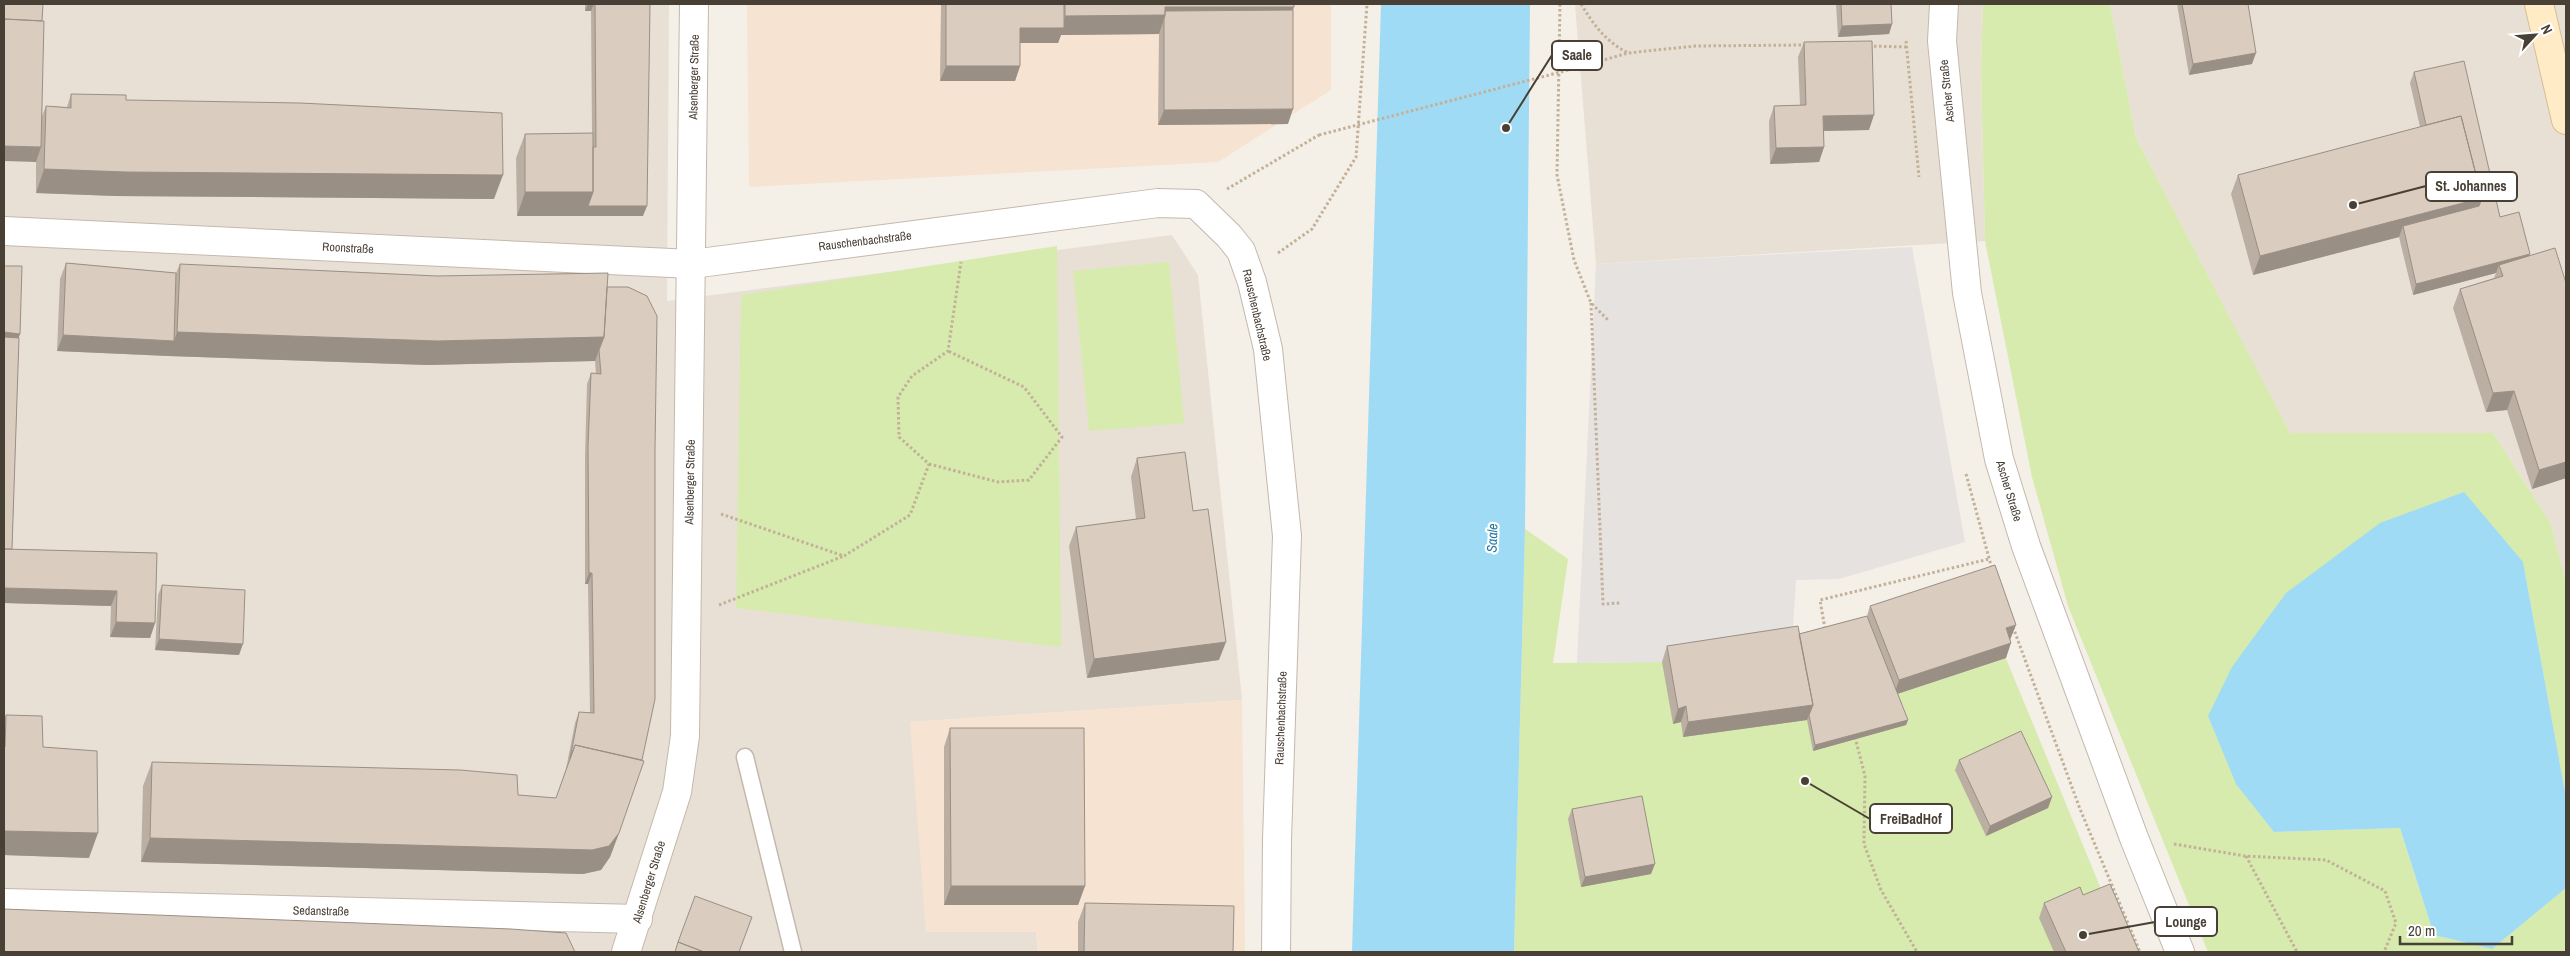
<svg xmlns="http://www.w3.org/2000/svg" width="2570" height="956" font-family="'Archivo Narrow',sans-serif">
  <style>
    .residential { fill: #e9e0d5 }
    .commercial { fill: #f7e3d1 }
    .green { fill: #d6ebad }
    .parking { fill: #e5e2df }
    .water { fill: #a0dbf5 }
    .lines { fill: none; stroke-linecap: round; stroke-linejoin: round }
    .service-casing { stroke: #c4b8ac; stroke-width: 19 }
    .minor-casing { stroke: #c4b8ac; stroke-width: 30 }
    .tertiary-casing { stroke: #c4b8ac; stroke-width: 30 }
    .secondary-casing { stroke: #d7be94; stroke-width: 30 }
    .path { stroke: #c3b099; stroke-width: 3; stroke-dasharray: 2.5 2.5; stroke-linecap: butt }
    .service { stroke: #fff; stroke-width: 16 }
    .minor { stroke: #fff; stroke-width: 28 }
    .tertiary { stroke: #fff; stroke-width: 28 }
    .secondary { stroke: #ffebc6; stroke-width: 28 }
    .path-bridge { stroke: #c3b099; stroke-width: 3; stroke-dasharray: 2.5 2.5; stroke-linecap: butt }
    .wall { fill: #bbafa3 }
    .shaded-wall { fill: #998f85 }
    .building { fill: #daccbe; stroke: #998f85 }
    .labels { text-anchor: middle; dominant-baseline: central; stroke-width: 4.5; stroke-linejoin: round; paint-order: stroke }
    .street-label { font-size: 12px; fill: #483f35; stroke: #fff }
    .water-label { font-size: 14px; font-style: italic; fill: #247aa2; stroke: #fff }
    .leader { fill: none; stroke: #483f35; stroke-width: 2 }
    .callout-dot { fill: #483f35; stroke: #fff; stroke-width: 2 }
    .callout { fill: #fff; stroke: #483f35; stroke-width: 2 }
    .callout-label { font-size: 14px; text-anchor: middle; font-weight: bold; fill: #483f35 }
  </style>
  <rect width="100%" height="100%" fill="#f4efe7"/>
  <path class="residential" d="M 4,4 L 669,4 L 667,301 L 1172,235 L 1198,275 L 1242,700 L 910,722 L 1036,932 L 1038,952 L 4,952 Z
    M 1575,4 L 1983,4 L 1981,69 L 1985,241 L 1596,264 Z
    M 2110,4 L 2566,4 L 2566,583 L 2551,524 L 2493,433 L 2290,434 L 2136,138 Z"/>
  <path class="commercial" d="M 747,4 L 1331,4 L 1331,90 L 1218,162 L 749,187 Z
    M 1242,700 L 1245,952 L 1038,952 L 1036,932 L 926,932 L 910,722 Z"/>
  <path class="green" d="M 1983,4 L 2110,4 L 2136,138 L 2290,433 L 2493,433 L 2551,524 L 2566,583 L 2566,797 L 2523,562 L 2274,832 L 2400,828 L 2434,935 L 2492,949 L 2566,888 L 2566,952 L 2208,952 L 2068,606 L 2032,477 L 1985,241 L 1981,69 Z
    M 1057,246 L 1061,647 L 736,608 L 741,295 Z
    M 1169,262 L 1184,423 L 1089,431 L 1073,271 Z
    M 1525,529 L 1568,559 L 1553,663 L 1662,662 L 2000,644 L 2127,952 L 1514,952 Z"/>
  <path class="parking" d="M 1912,247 L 1965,542 L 1839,579 L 1796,580 L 1792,641 L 1662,662 L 1577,663 L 1596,264 Z"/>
  <path class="water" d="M 1381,4 L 1530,4 L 1525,529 L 1514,952 L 1352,952 Z
    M 2464,492 L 2523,562 L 2566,797 L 2566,888 L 2492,949 L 2434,935 L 2400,828 L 2274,832 L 2236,784 L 2208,716 L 2232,667 L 2286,593 L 2380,523 Z"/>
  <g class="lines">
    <defs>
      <path id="service" d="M 745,757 L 793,952"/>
      <path id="minor" d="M 4,231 L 692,264 L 1158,203 L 1196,204 L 1229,236 L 1241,251 L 1252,282 L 1268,349 L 1287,536 L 1277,840 L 1276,952
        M 4,903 L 638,919"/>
      <path id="tertiary" d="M 1944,4 L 1942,41 L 1967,293 L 1999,459 L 2026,546 L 2134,838 L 2180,952
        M 626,952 L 677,792 L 685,736 L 694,4"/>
      <path id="secondary" d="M 2539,4 L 2566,120"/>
    </defs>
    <use href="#service" class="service-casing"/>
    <use href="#minor" class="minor-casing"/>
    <use href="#tertiary" class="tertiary-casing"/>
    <use href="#secondary" class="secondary-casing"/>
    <path class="path" d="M 1560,4 L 1557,175 L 1574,260 L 1591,303 L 1608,320
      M 1581,4 C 1594,25 1605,41 1628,53
      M 1906,41 L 1919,177
      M 1869,46 L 1908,47
      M 1576,68 L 1628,53 L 1695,46 L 1805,45
      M 1227,189 L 1319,135
      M 1278,253 L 1312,229 L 1356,157 L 1367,4
      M 1591,303 L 1603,604 L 1620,603
      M 929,464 L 998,482 L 1029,480 L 1062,437 L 1024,387 L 948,351
      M 1966,474 L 1992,569
      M 721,514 L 844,556 L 910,515 L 929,464 L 899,437 L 898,397 L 912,376 L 948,351 L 961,262
      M 719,605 L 844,556
      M 2013,627 L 2080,809 L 2140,952
      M 1825,629 L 1820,600 L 1989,559
      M 1855,737 L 1865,776 L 1864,844 L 1881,890 L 1917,952
      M 2174,844 L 2245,856 L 2326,860 L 2385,891 L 2396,923 L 2384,952
      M 2246,856 L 2297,952"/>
    <use href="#service" class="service"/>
    <use href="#minor" class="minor"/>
    <use href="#tertiary" class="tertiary"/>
    <use href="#secondary" class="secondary"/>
    <path class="path-bridge" d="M 1319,135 L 1576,68"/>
  </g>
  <path class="wall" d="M 585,4 L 650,4 L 643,216 L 517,216 L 516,158 L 525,134 L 592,133 L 591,11 L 585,11 Z
    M 941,4 L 1294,4 L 1293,11 L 1288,124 L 1158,125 L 1159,34 L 1061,35 L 1058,43 L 1020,43 L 1020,66 L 1015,81 L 940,81 Z
    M 1836,4 L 1891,4 L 1892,24 L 1889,34 L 1838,37 Z
    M 2177,4 L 2248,4 L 2252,64 L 2189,75 Z
    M 42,21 L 42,116 L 46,106 L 67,107 L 71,94 L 126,100 L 494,199 L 116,196 L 36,193 L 36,161 L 36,162 Z
    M 1804,42 L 1869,130 L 1824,131 L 1824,147 L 1819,162 L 1770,164 L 1769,121 L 1774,106 L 1800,105 L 1798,57 Z
    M 2414,72 L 2500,217 L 2530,254 L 2529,256 L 2566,283 L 2566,478 L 2532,489 L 2507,410 L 2486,412 L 2453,308 L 2460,289 L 2494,278 L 2496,273 L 2413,295 L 2399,237 L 2253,275 L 2231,194 L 2238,175 L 2420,127 L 2410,83 Z
    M 66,263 L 176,273 L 180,264 L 607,287 L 619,833 L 610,857 L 601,870 L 583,874 L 141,862 L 143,786 L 152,762 L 518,795 L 556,798 L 566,769 L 575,723 L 579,712 L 590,713 L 588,584 L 585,584 L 585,457 L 587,384 L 591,373 L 596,374 L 595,361 L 428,365 L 169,356 L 57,351 L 60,279 Z
    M 4,266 L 19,338 L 12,549 L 157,553 L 155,623 L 150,638 L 110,637 L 111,606 L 4,603 Z
    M 1137,458 L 1193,511 L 1219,660 L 1087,678 L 1069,546 L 1076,527 L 1136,519 L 1131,477 Z
    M 162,585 L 239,655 L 155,650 L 158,595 Z
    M 1870,606 L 2010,640 L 2006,658 L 1897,694 L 1908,720 L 1906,725 L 1813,751 L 1807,720 L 1683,737 L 1681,722 L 1673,724 L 1662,662 L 1667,646 L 1799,634 L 1867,616 Z
    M 6,715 L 43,747 L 89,858 L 4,855 L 4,720 Z
    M 950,728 L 1085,886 L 1078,905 L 944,905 L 944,747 Z
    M 1959,760 L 2052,797 L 2048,808 L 1986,836 L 1955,770 Z
    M 1572,809 L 1651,874 L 1581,887 L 1568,819 Z
    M 2083,895 L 2139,952 L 2054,952 L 2039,918 L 2044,903 Z
    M 1085,903 L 1233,952 L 1078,952 L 1078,922 Z"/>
  <path class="shaded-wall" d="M 588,4 L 594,4 L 591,11 L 585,11 Z
    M 1165,7 L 1294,7 L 1287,26 L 1164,19 L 1159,34 L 1061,35 L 1058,43 L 1015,43 L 1020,28 L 1061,28 L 1065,16 Z
    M 1892,24 L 1889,34 L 1838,37 L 1842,26 Z
    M 2256,53 L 2252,64 L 2189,75 L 2193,64 Z
    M 946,66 L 1020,66 L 1015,81 L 940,81 Z
    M 1293,109 L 1288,124 L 1158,125 L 1164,110 Z
    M 1874,115 L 1869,130 L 1818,131 L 1823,116 Z
    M 4,146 L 41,147 L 36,162 L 4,161 Z
    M 1824,147 L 1819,162 L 1770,164 L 1776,148 Z
    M 44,169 L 503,175 L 494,199 L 116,196 L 36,193 Z
    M 525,192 L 593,192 L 647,206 L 643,216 L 517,216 Z
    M 2482,198 L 2475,217 L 2403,226 L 2399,237 L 2253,275 L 2260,256 Z
    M 2530,254 L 2526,265 L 2499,265 L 2496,273 L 2413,295 L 2416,284 Z
    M 4,332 L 20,334 L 15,349 L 4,348 Z
    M 177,332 L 604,337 L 595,361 L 428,365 L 169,356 Z
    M 63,335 L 174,341 L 169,356 L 57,351 Z
    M 2514,391 L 2507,410 L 2486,412 L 2493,393 Z
    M 2566,462 L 2566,478 L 2532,489 L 2539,470 Z
    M 589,573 L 592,573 L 588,584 L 585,584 Z
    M 4,588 L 117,591 L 111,606 L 4,603 Z
    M 116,622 L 155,623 L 150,638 L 110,637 Z
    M 2016,625 L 2010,640 L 2006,628 Z
    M 159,639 L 243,644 L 239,655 L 155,650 Z
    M 1226,642 L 1219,660 L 1087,678 L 1094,659 Z
    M 2011,643 L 2006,658 L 1894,695 L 1899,680 Z
    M 1813,705 L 1807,720 L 1683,737 L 1688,722 Z
    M 1686,706 L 1681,722 L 1673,724 L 1678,709 Z
    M 1908,720 L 1906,725 L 1813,751 L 1815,745 Z
    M 2052,797 L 2048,808 L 1986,836 L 1990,826 Z
    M 4,831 L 98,833 L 89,858 L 4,855 Z
    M 619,833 L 610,857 L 601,870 L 583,874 L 141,862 L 150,838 Z
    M 1655,864 L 1651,874 L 1581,887 L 1585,877 Z
    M 951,886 L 1085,886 L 1078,905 L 944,905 Z"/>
  <path class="building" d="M 4,4 L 43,4 L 42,21 L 4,19 Z
    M 595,4 L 650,4 L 647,206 L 588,206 L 593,192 L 593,147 L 596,147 Z
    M 946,4 L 1064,4 L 1064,28 L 1020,28 L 1020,66 L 946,66 Z
    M 1065,4 L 1294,4 L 1294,7 L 1165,7 L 1165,15 L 1065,16 Z
    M 1841,4 L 1891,4 L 1892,24 L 1842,26 Z
    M 2182,4 L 2248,4 L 2256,53 L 2193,64 Z
    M 1293,10 L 1293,109 L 1164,110 L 1164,19 L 1165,15 L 1165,11 Z
    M 4,19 L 44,21 L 41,147 L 4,146 Z
    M 1872,41 L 1874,115 L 1823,116 L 1824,147 L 1776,148 L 1774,106 L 1806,105 L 1804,42 Z
    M 2464,61 L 2500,217 L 2519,212 L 2530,254 L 2416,284 L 2403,226 L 2479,206 L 2482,198 L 2461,116 L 2426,125 L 2414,72 Z
    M 71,94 L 126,95 L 126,100 L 300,103 L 502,113 L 503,175 L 125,172 L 44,169 L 46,106 L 71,108 Z
    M 2461,116 L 2482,198 L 2260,256 L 2238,175 Z
    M 593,133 L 593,192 L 525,192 L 525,134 Z
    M 2555,248 L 2566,283 L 2566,462 L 2539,470 L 2514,391 L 2493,393 L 2460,289 L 2503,276 L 2499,265 Z
    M 66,263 L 176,273 L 174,341 L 63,335 Z
    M 180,264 L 437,276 L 608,273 L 604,337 L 437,341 L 177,332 Z
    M 4,266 L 22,266 L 20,334 L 4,332 Z
    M 607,287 L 628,287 L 647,296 L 657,316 L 655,449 L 655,699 L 642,760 L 575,745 L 570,759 L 579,712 L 594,713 L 592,573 L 589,573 L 588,447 L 591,373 L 601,374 L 599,350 L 604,337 Z
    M 4,337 L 19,338 L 12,549 L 4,549 Z
    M 1185,452 L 1193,511 L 1208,509 L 1226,642 L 1094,659 L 1076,527 L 1145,518 L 1137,458 Z
    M 4,549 L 157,553 L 155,623 L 116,622 L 117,591 L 4,588 Z
    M 1995,565 L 2016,625 L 2006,628 L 2011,643 L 1899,680 L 1870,606 Z
    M 162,585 L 245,590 L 243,644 L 159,639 Z
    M 1867,616 L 1908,720 L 1815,745 L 1809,715 L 1813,705 L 1799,634 Z
    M 1798,626 L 1813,705 L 1688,722 L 1686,706 L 1678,709 L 1667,646 Z
    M 6,715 L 42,716 L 43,747 L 97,751 L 98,833 L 4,831 L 4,747 L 5,747 Z
    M 950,728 L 1084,728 L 1085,886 L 951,886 Z
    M 2021,731 L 2052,797 L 1990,826 L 1959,760 Z
    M 575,745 L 644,761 L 619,833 L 609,846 L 592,850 L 150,838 L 152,762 L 460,770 L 517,775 L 518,795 L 556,798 Z
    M 1642,796 L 1655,864 L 1585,877 L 1572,809 Z
    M 2110,884 L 2139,952 L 2066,952 L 2044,903 L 2080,887 L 2083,895 Z
    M 695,896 L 752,917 L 739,952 L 704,952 L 678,942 Z
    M 1085,903 L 1234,906 L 1233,952 L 1084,952 Z
    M 4,909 L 511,929 L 566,933 L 575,952 L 4,952 Z
    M 678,942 L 704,952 L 675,952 Z"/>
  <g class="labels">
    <g class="street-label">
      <text transform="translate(694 77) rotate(-89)">Alsenberger Straße</text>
      <text transform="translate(1947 91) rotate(-96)">Ascher Straße</text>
      <text transform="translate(865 241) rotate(-7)">Rauschenbachstraße</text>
      <text transform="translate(348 248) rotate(3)">Roonstraße</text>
      <text transform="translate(1257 315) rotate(77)">Rauschenbachstraße</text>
      <text transform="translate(690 482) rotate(-89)">Alsenberger Straße</text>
      <text transform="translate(2009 491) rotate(73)">Ascher Straße</text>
      <text transform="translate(1281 718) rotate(-88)">Rauschenbachstraße</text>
      <text transform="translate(649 882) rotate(-73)">Alsenberger Straße</text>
      <text transform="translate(321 911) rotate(1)">Sedanstraße</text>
    </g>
    <g class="water-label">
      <text transform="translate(1492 538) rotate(-88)">Saale</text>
    </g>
  </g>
  <path class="leader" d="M1506 128L1552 55M2353 205L2426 186M1805 781L1870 819M2083 935L2155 922"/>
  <g class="callout-dot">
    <circle cx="1506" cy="128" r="5"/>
    <circle cx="2353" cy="205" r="5"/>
    <circle cx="1805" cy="781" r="5"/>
    <circle cx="2083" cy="935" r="5"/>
  </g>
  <g class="callout">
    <rect x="1552" y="41" width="50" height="29" rx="5"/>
    <rect x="2426" y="172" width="91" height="29" rx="5"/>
    <rect x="1870" y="804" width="82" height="29" rx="5"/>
    <rect x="2155" y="907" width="62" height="29" rx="5"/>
  </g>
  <g class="callout-label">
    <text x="1577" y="60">Saale</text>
    <text x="2471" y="191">St. Johannes</text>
    <text x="1911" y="824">FreiBadHof</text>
    <text x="2186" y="927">Lounge</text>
  </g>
  <rect width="2570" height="956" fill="none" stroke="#483f35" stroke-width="10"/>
  <g transform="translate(2535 35) rotate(64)" stroke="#ffffff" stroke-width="4" paint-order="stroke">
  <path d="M0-4L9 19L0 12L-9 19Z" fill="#483f35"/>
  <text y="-8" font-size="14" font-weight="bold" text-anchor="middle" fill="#483f35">N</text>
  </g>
  <path d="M2400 936v8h112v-8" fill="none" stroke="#483f35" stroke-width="2.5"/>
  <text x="2408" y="936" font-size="15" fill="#483f35" stroke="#ffffff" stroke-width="4" paint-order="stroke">20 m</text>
</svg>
